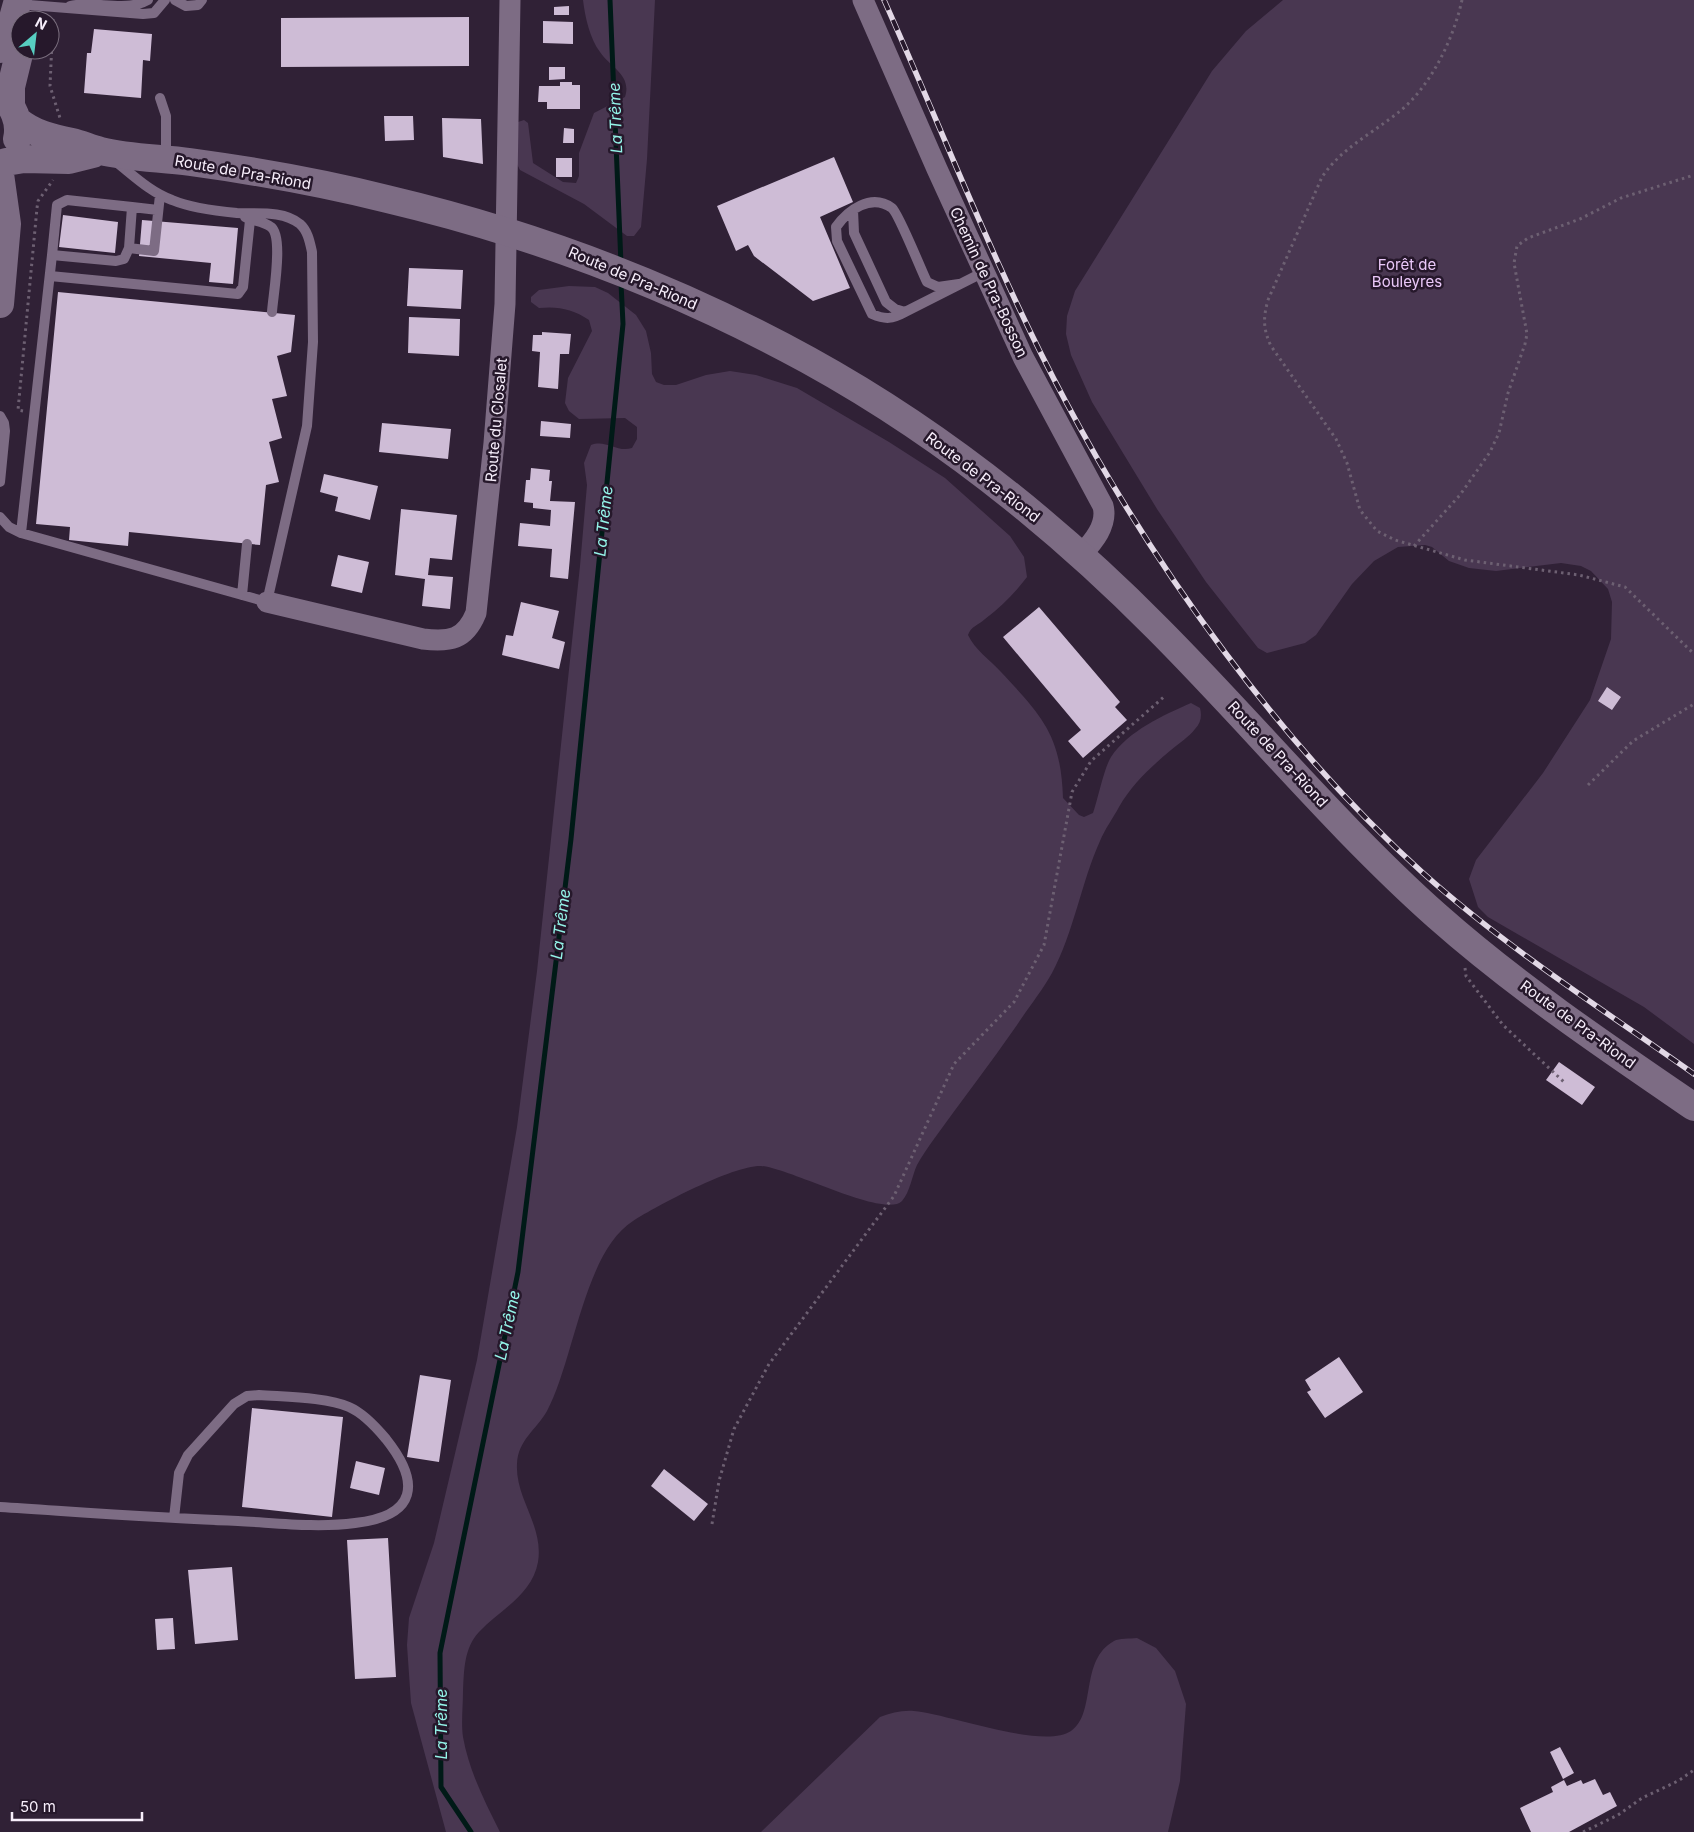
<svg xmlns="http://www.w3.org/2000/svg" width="1694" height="1832" font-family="Inter,sans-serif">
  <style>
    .green { fill: #493751 }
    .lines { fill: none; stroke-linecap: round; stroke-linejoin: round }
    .stream { stroke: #001a17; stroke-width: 5 }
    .building { fill: #cebcd6 }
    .path { stroke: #6d6072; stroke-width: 3; stroke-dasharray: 2.5 4; stroke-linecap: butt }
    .lane { stroke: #7d6c84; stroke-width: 10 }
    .street { stroke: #7d6c84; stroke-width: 21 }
    .secondary { stroke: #7d6c84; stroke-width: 28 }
    .rail-casing { stroke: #e2d8e6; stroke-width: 5.5 }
    .rail { stroke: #26182b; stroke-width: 4; stroke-dasharray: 11; stroke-linecap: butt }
    .labels { text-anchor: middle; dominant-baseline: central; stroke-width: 5; stroke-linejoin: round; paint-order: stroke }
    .street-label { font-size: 15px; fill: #f7eefb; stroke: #26182b }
    .park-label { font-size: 15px; fill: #eac8f9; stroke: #26182b }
    .water-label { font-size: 16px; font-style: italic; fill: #94f5e9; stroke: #26182b }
  </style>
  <rect width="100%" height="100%" fill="#302136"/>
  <path class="green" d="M 583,0 L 655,0 L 647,159 L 641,227 L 634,236 L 627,236 L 584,204 L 520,170 L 515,160 L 518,122 L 524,120 L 528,123 L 533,163 L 563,182 L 576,183 L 579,176 L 579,153 L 594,113 L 625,97 C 632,75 611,68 600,52 C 590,39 585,17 583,0 Z
    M 1283,0 L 1694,0 L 1694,1044 L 1644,1007 L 1488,917 L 1478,907 L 1469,879 L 1476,860 L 1543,773 L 1590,700 L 1611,639 L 1612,602 L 1608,589 L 1591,571 L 1581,566 L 1561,563 L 1496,571 L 1469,568 L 1449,561 L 1432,547 L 1425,545 L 1398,547 L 1374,561 L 1352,584 L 1316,635 L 1305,643 L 1267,653 L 1258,648 L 1206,582 L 1157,509 L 1092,402 L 1071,355 L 1066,334 L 1067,316 L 1075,291 L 1212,71 L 1246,31 Z
    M 569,286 L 595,287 L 608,293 L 636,315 L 646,331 L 651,353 L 652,374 L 656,382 L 664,385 L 676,385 L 706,375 L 730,371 L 756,375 L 797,388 L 889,442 L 945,478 L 1010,536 L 1024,557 L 1027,577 C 1015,593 1001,607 985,619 C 979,625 971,626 968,635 C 975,650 989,659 1001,672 C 1042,716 1061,735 1063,798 L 1079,815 L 1084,817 L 1093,813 C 1098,799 1104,768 1111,757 C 1128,731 1164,715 1191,703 L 1200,708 C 1202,716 1201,723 1195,729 C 1189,737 1179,743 1171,750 C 1152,766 1132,784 1119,807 C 1113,818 1105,829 1100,841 C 1081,883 1074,932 1052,973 C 1042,991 1028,1008 1017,1025 C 990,1064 961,1101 934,1139 C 928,1147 922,1156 917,1165 C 912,1176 910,1192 902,1201 C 885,1219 790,1168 761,1166 C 734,1165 658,1205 633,1221 C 584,1252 574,1361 547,1411 C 536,1430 518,1440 517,1464 C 515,1498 544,1526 538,1562 C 532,1595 500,1610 479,1632 C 464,1648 464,1670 463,1691 C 463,1706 461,1723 463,1737 C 469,1771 485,1802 500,1832 L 446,1832 L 411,1703 L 407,1645 L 409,1618 L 434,1543 L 477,1360 L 517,1127 L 537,971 L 580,566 L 587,485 L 584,463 L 591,445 C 606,439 617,453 632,448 L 637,439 L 637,427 L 625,418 L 579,419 L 569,411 L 565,403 L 568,378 L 592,331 L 589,320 C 573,309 558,306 539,308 L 531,302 L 531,297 L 539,290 Z
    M 1137,1638 L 1156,1648 L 1175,1671 L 1186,1704 L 1180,1781 L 1168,1832 L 761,1832 L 880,1717 C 891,1713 902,1710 914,1711 C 949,1714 1043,1750 1071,1731 C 1097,1713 1079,1660 1114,1641 C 1119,1638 1130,1639 1137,1638 Z"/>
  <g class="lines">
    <path class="stream" d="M 610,0 L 621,264
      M 471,1832 L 441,1787 L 440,1653 L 518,1272 L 571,839 L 623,324 L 621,283"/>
  </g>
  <path class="building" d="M 569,6 L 569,15 L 554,15 L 554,7 Z
    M 469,17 L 469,66 L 281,67 L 281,18 Z
    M 543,21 L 573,22 L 573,44 L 543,43 Z
    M 94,29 L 152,34 L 150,61 L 143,60 L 141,98 L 84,93 L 87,53 L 91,53 Z
    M 549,67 L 565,67 L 565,79 L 549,80 Z
    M 560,82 L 572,82 L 572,85 L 580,85 L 580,109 L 547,109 L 547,102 L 538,102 L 539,86 L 560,86 Z
    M 384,116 L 413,116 L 414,140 L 385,141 Z
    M 442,118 L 481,119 L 483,164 L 443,157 Z
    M 564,128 L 574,129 L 574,143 L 563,143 Z
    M 834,157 L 853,202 L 820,217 L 850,288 L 813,301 L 754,256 L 748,245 L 736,251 L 717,206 Z
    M 556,158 L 572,158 L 572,177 L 556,177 Z
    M 63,215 L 118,222 L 115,253 L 59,247 Z
    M 142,220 L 238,228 L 233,284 L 209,282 L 211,263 L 139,256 Z
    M 409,268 L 463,270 L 461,309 L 407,306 Z
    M 58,292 L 295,315 L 291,352 L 277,356 L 287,396 L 272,399 L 282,438 L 269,442 L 279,482 L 266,485 L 260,545 L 129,532 L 128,546 L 69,540 L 70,527 L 36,524 Z
    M 409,317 L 460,319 L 459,356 L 408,353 Z
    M 542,332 L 571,334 L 569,354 L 560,354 L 558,389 L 538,387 L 540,352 L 532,351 L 533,335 L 542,335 Z
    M 541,421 L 571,424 L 570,438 L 540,436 Z
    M 382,423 L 451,429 L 448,459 L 379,452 Z
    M 531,468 L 550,470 L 549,481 L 552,481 L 550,501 L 575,502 L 568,579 L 550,577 L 552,549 L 518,546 L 520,523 L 550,526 L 551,510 L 533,508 L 533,503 L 524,502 L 526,480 L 530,480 Z
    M 324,474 L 378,486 L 370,520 L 335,511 L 338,497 L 320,492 Z
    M 401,509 L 457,515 L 452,560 L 430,558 L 428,575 L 453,577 L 450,609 L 422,606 L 425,579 L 395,575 Z
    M 338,555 L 369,562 L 362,593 L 331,586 Z
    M 521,602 L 559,611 L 552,638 L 565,642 L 559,669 L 502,655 L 506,635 L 513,636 Z
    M 1039,607 L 1120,702 L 1115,707 L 1127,720 L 1083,758 L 1068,741 L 1081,730 L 1003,637 Z
    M 1607,687 L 1621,697 L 1612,710 L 1598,701 Z
    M 1559,1062 L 1595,1087 L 1582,1105 L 1546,1080 Z
    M 1339,1357 L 1363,1392 L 1325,1418 L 1307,1392 L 1311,1390 L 1305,1380 Z
    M 420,1375 L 451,1380 L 439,1462 L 407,1457 Z
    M 252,1408 L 343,1417 L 332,1517 L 242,1507 Z
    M 356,1461 L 385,1468 L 379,1495 L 350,1488 Z
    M 664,1469 L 708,1504 L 694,1521 L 651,1486 Z
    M 388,1538 L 396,1677 L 355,1679 L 347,1540 Z
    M 232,1567 L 238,1640 L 195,1644 L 188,1570 Z
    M 173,1618 L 175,1649 L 157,1650 L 155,1619 Z
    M 1560,1747 L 1574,1773 L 1563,1779 L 1550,1752 Z
    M 1595,1779 L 1603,1795 L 1610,1792 L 1617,1806 L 1569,1832 L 1531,1832 L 1520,1808 L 1553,1792 L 1551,1787 L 1564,1780 L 1567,1786 L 1581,1780 L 1583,1784 Z"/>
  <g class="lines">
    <path class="path" d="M 1462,0 C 1453,41 1429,90 1395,115 C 1368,136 1341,149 1322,177 L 1268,300 C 1263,318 1263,329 1271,346 L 1336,439 L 1347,463 L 1360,510 L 1377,531 L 1395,540 L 1465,560 L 1579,575 L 1625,587 L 1694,654
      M 53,19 L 50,86 L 60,118
      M 23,411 L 18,410 L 37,208 L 38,201 L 53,180
      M 1414,546 L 1460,495 L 1490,452 L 1499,433 L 1508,393 L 1525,344 L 1527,334 L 1514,263 L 1517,246 L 1528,238 L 1580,219 L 1621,198 L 1694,175
      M 1588,785 L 1633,741 L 1694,704
      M 1465,968 L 1466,976 L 1503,1025 L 1565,1083
      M 712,1524 L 719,1481 L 734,1429 L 769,1364 L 894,1196 L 954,1064 L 1014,1002 L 1044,945 L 1072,792 L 1091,761 L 1166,695
      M 1583,1832 L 1618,1815 L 1642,1798 L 1678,1781 L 1694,1770"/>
    <path class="lane" d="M 175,0 L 186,6 L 198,5 L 202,0
      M 29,5 L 143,14 L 154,13 L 165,0
      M 70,6 C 95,0 125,13 148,0
      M 160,98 L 166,116 L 166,158
      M 132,207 L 158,210
      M 853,210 L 854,233 L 886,302 L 895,309 L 905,312 L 984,272
      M 245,217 C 253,221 264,221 271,227 C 284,237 273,295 272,312
      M 129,248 L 132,207 L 67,200 L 57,205 L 52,255 L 116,261 L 124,259 L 129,248 L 154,251 L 160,195
      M 50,276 L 238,294 L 243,287 L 250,220
      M 905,312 C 892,319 886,320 872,314 L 837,241 L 836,227 C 848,210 871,193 892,208 C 899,214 921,270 927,282 L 938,287 L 959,284
      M 0,416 L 4,423 L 5,431 L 0,482
      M 0,517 L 9,527 L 21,533 L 52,255
      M 21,533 L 267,602 L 307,426 L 313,342 L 312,252 C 310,243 308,231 300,224 C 283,210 256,214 237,213 C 216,211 191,208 172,200 C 150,192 133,175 115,161
      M 242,595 L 247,544
      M 0,1507 C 79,1512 159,1518 238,1521 C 277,1523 317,1528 355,1523 C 417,1516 421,1483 386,1439 C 376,1427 363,1413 349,1407 C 327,1397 284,1397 259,1395 L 247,1396 L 234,1404 L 188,1455 L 179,1473 L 174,1518"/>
    <path class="street" d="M 863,0 L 937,169 L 1023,357 L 1103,506 C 1108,525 1093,542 1081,555
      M 267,602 L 423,639 C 450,642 465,640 476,613 L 494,443 L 505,304 L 510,0"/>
    <path class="secondary" d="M 0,49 L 10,29 L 18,0
      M 0,94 C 13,105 21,122 17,139
      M 11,106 L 11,87 L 20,50
      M 17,120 C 34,134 52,138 72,142 C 82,144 91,149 101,151 C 129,158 161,158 190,162 C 256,171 323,183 387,199 C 535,234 675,287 808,360 C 937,431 1053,523 1157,628 C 1251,722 1337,827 1437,916 C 1516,986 1606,1047 1694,1107
      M 6,162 L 24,159 L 69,160 L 93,154
      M 0,174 L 7,224 L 0,304"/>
    <defs>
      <path id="rail" d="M 884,0 C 944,134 997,273 1066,402 C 1155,569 1282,746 1423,873 C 1507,948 1602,1009 1694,1074"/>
    </defs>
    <use href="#rail" class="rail-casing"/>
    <use href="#rail" class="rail"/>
  </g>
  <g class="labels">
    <g class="street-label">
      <text transform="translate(243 172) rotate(10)">Route de Pra-Riond</text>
      <text transform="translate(633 278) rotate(23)">Route de Pra-Riond</text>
      <text transform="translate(989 282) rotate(65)">Chemin de Pra-Bosson</text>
      <text transform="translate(496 420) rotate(-85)">Route du Closalet</text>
      <text transform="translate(983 477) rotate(37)">Route de Pra-Riond</text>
      <text transform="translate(1278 754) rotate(47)">Route de Pra-Riond</text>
      <text transform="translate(1578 1024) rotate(36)">Route de Pra-Riond</text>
    </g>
    <g class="park-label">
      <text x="1407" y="264">Forêt de<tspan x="1407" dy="17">Bouleyres</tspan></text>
    </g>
    <g class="water-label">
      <text transform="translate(615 118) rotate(-92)">La Trême</text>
      <text transform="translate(603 521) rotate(-84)">La Trême</text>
      <text transform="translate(560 924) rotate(-83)">La Trême</text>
      <text transform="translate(507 1325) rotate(-78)">La Trême</text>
      <text transform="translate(441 1724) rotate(-90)">La Trême</text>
    </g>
  </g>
  <g transform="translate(35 35) rotate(28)"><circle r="24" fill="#26182b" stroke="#7a6e7e"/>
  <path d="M0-4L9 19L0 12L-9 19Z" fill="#57cec1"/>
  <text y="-8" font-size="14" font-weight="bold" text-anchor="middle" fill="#f7eefb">N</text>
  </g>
  <path d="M12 1812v8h130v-8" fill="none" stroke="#f7eefb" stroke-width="2.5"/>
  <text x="20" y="1812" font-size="15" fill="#f7eefb" stroke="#26182b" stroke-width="4" paint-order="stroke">50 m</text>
</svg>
